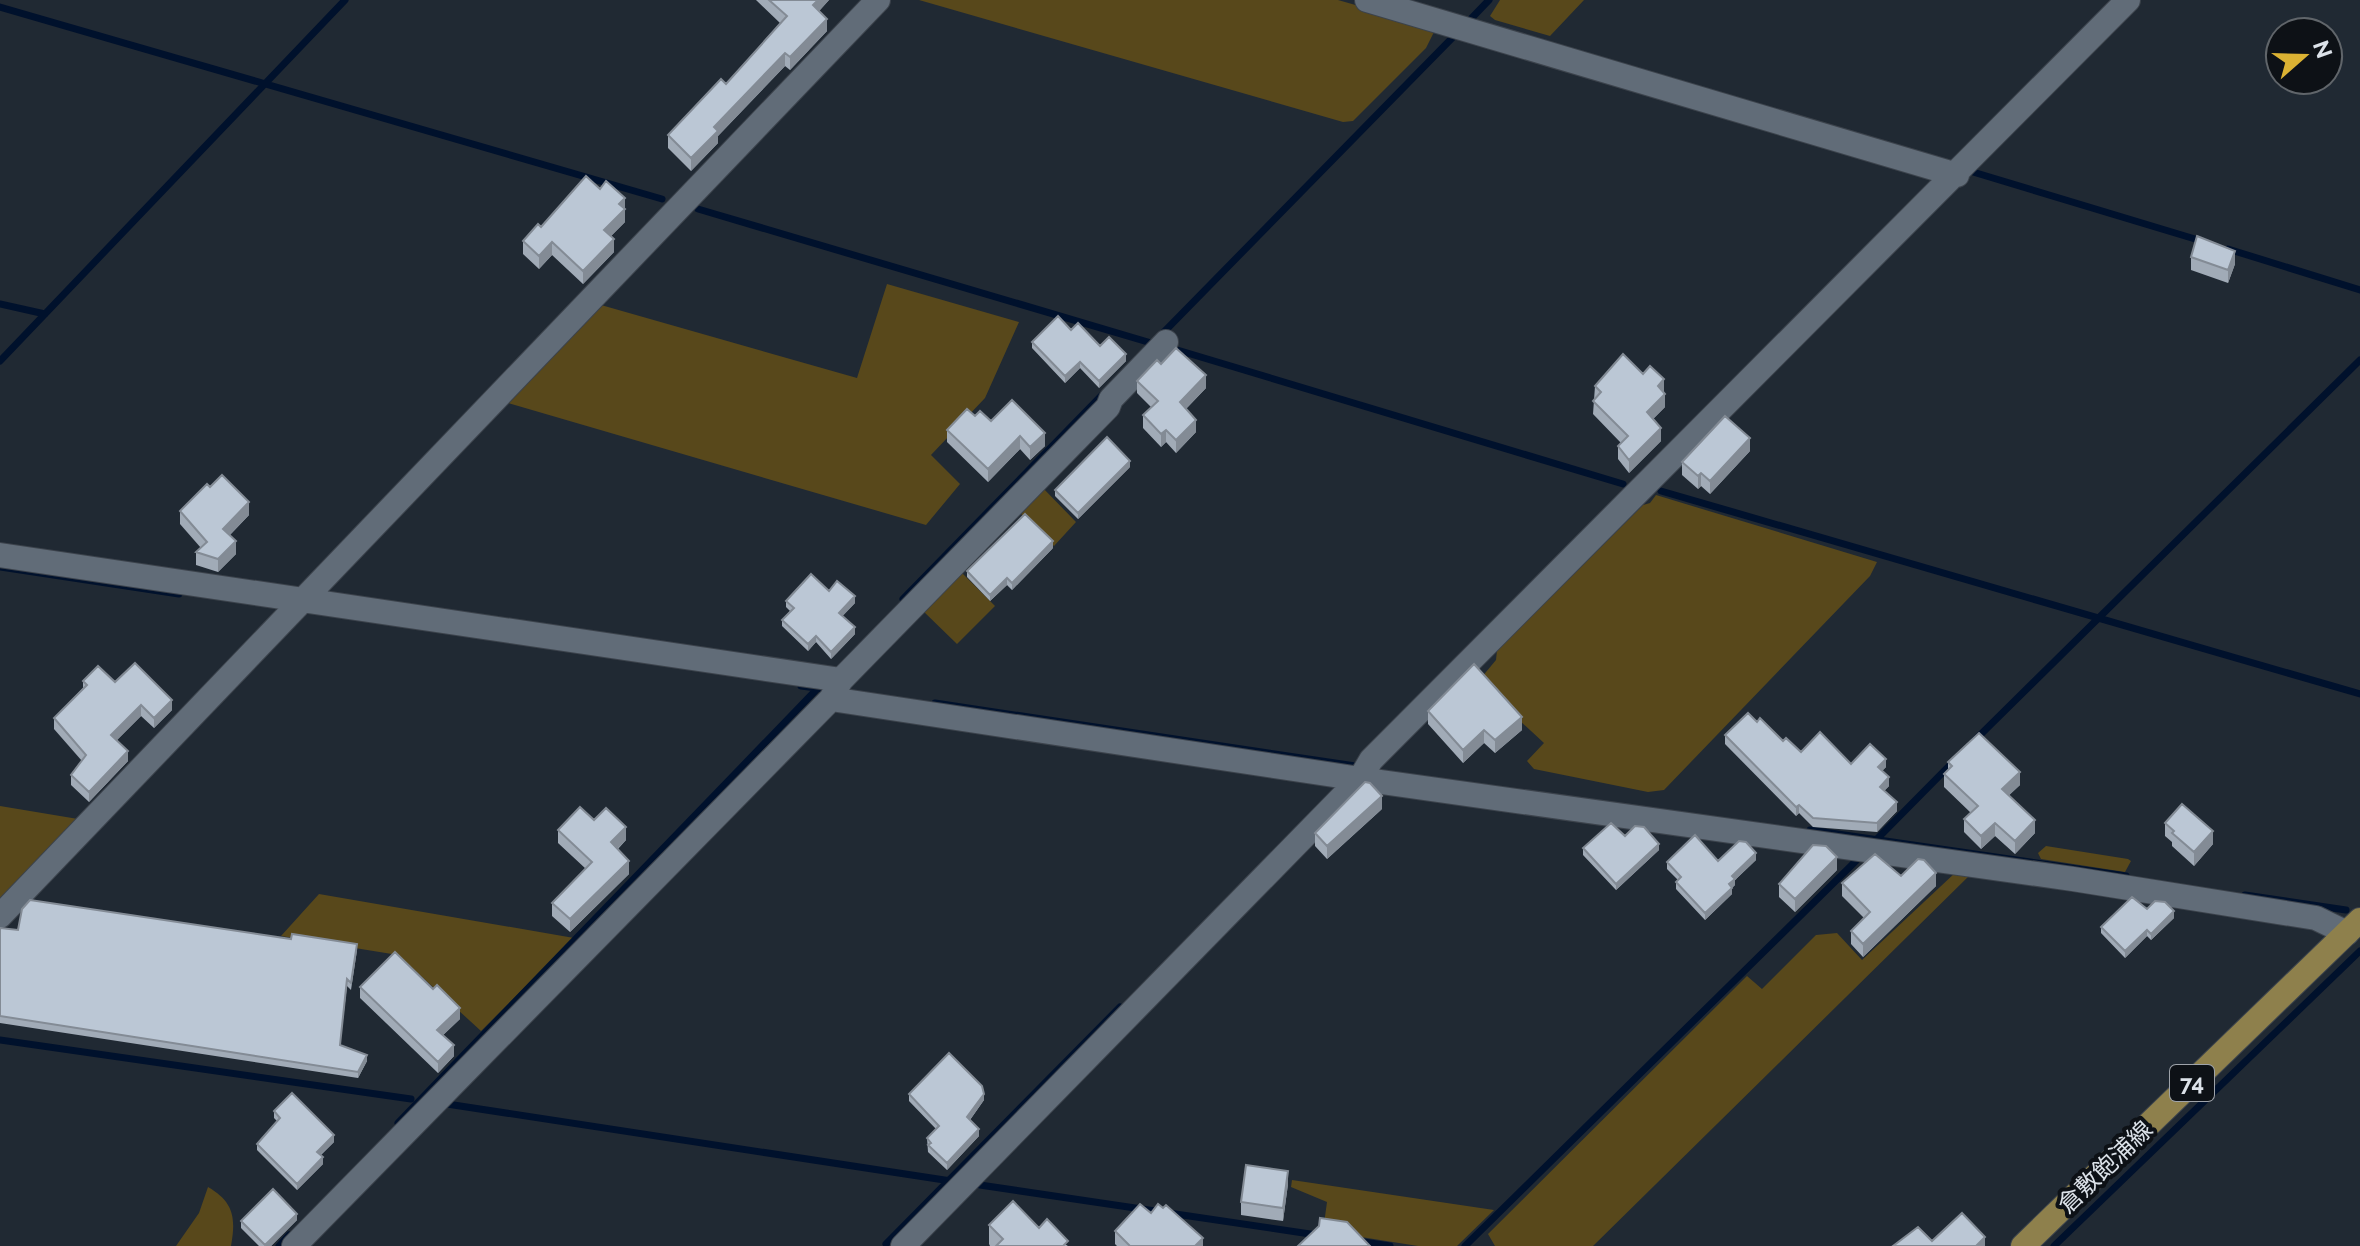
<svg xmlns="http://www.w3.org/2000/svg" width="2360" height="1246" font-family="Raleway,'Noto Sans JP',sans-serif">
  <style>
    .green { fill: #58481b }
    .lines { fill: none; stroke-linecap: round; stroke-linejoin: round }
    .stream { stroke: #00112c; stroke-width: 7 }
    .street-casing { stroke: #3c434c; stroke-width: 26 }
    .primary-casing { stroke: #3c434c; stroke-width: 26 }
    .street { stroke: #616c78; stroke-width: 24 }
    .primary { stroke: #8e804c; stroke-width: 24 }
    .wall { fill: #a1abb7 }
    .shaded-wall { fill: #838b95 }
    .building { fill: #bbc7d5; stroke: #838b95; stroke-width: 2 }
    .labels { text-anchor: middle; dominant-baseline: central; stroke-width: 8; stroke-linejoin: round; paint-order: stroke }
    .shield { fill: #0d1116; stroke: #9ea3aa; stroke-width: 2 }
    .shield-label { font-size: 22px; font-weight: bold; fill: #dce2e9 }
    .street-label { font-size: 24px; fill: #dce2e9; stroke: #0d1116 }
  </style>
  <rect width="100%" height="100%" fill="#202933"/>
  <path class="green" d="M 919,0 L 1338,0 L 1436,28 L 1426,48 L 1353,121 L 1343,122 Z
    M 1500,0 L 1584,0 L 1550,36 L 1495,20 L 1490,16 Z
    M 887,284 L 1019,322 L 985,398 L 931,455 L 960,484 L 926,525 L 508,403 L 601,305 L 857,378 Z
    M 1042,487 L 1076,522 L 1054,546 L 1018,511 Z
    M 1656,495 L 1877,562 L 1870,576 L 1664,790 L 1648,792 L 1534,769 L 1527,761 L 1544,743 L 1506,708 L 1481,678 L 1496,660 L 1497,650 L 1643,505 L 1650,503 Z
    M 959,570 L 995,606 L 957,644 L 921,609 Z
    M 0,806 L 78,819 L 0,898 Z
    M 2046,846 L 2128,859 L 2131,861 L 2125,872 L 2041,859 L 2038,853 Z
    M 1956,872 L 1971,874 L 1593,1246 L 1495,1246 L 1488,1234 L 1747,976 L 1762,989 L 1816,935 L 1837,933 L 1862,960 Z
    M 319,894 L 574,938 L 481,1031 L 398,955 L 281,936 Z
    M 1292,1180 L 1494,1210 L 1457,1246 L 1418,1246 L 1323,1231 L 1327,1202 L 1291,1187 Z
    M 208,1187 C 234,1202 236,1218 231,1246 L 176,1246 L 199,1213 Z"/>
  <g class="lines">
    <path class="stream" d="M 0,7 L 662,199
      M 1466,24 L 1489,0
      M 1973,172 L 2205,242
      M 698,209 L 1158,345
      M 2228,249 L 2360,290
      M 0,304 L 45,314
      M 1160,336 L 1457,33
      M 1174,349 L 1623,484
      M 0,361 L 345,0
      M 1661,491 L 2360,694
      M 0,567 L 179,594
      M 903,599 L 1104,393
      M 801,686 L 832,690
      M 935,703 L 1362,767
      M 1974,741 L 2360,360
      M 1810,830 L 2126,876
      M 1876,840 L 1954,761
      M 2245,895 L 2346,910
      M 0,1040 L 411,1099
      M 447,1104 L 951,1181
      M 398,1123 L 817,689
      M 980,1185 L 1317,1235
      M 1357,1241 L 1390,1246
      M 886,1244 L 1120,1007
      M 279,1246 L 289,1235
      M 1465,1246 L 1862,855
      M 2054,1246 L 2360,951"/>
    <defs>
      <path id="street" d="M 1367,0 L 1957,175
        M 0,555 L 841,680
        M 831,699 L 1360,779 L 2073,879 L 2316,918 L 2347,933
        M 0,916 L 878,0
        M 294,1246 L 831,699 L 841,680 L 1108,407 L 1111,399 L 1166,342
        M 903,1246 L 1360,779 L 1371,760 L 2128,0"/>
      <path id="primary" d="M 2023,1246 L 2360,920"/>
    </defs>
    <use href="#street" class="street-casing"/>
    <use href="#primary" class="primary-casing"/>
    <use href="#street" class="street"/>
    <use href="#primary" class="primary"/>
  </g>
  <path class="wall" d="M 756,0 L 829,0 L 819,11 L 827,31 L 790,70 L 785,66 L 718,136 L 718,143 L 691,171 L 668,148 L 668,135 L 726,84 L 780,23 Z
    M 600,189 L 625,198 L 625,222 L 611,236 L 614,252 L 583,284 L 552,255 L 539,269 L 523,254 L 523,241 L 541,227 Z
    M 2191,257 L 2235,264 L 2228,283 L 2191,270 Z
    M 1071,330 L 1126,361 L 1099,388 L 1080,368 L 1065,383 L 1032,348 L 1032,342 Z
    M 1161,364 L 1206,388 L 1186,409 L 1196,432 L 1176,453 L 1166,442 L 1161,447 L 1143,428 L 1143,415 L 1151,407 L 1137,393 L 1137,381 Z
    M 1643,374 L 1664,392 L 1665,407 L 1653,419 L 1661,441 L 1629,473 L 1618,459 L 1618,446 L 1621,443 L 1593,414 L 1595,386 Z
    M 975,416 L 991,421 L 1045,446 L 1030,460 L 1020,449 L 988,482 L 947,442 L 947,430 Z
    M 1750,451 L 1710,494 L 1701,486 L 1698,489 L 1682,475 L 1682,462 Z
    M 1130,467 L 1078,519 L 1055,496 L 1055,490 Z
    M 180,511 L 249,515 L 230,535 L 236,554 L 218,572 L 196,565 L 196,552 L 201,548 L 180,524 Z
    M 1053,548 L 1012,590 L 1007,585 L 990,601 L 967,577 L 967,571 Z
    M 829,591 L 855,603 L 842,616 L 855,634 L 831,659 L 816,642 L 808,651 L 782,626 L 782,620 L 790,611 L 786,607 L 786,601 Z
    M 83,681 L 115,682 L 172,710 L 154,728 L 141,716 L 117,740 L 128,761 L 89,802 L 71,785 L 71,775 L 82,761 L 54,729 L 54,718 L 83,688 Z
    M 1428,711 L 1522,730 L 1495,753 L 1484,743 L 1463,763 L 1428,724 Z
    M 1757,722 L 1783,741 L 1801,752 L 1851,764 L 1886,767 L 1882,771 L 1889,786 L 1884,791 L 1897,811 L 1877,832 L 1813,827 L 1799,813 L 1796,816 L 1725,744 L 1725,735 Z
    M 1948,762 L 2020,785 L 2009,795 L 2035,833 L 2015,854 L 1995,836 L 1981,849 L 1964,832 L 1964,819 L 1971,813 L 1944,787 L 1944,774 L 1948,770 Z
    M 1382,809 L 1327,859 L 1315,846 L 1315,833 Z
    M 594,820 L 626,840 L 618,849 L 629,874 L 570,932 L 552,916 L 552,903 L 586,869 L 558,843 L 558,830 Z
    M 2165,823 L 2213,844 L 2194,866 L 2172,846 L 2172,842 L 2165,836 Z
    M 1625,836 L 1659,850 L 1616,890 L 1583,855 L 1583,848 Z
    M 1756,860 L 1735,880 L 1735,885 L 1732,888 L 1732,894 L 1705,920 L 1676,889 L 1676,882 L 1678,880 L 1667,869 L 1667,862 Z
    M 1837,870 L 1795,912 L 1779,897 L 1779,884 Z
    M 1901,876 L 1936,886 L 1863,957 L 1851,944 L 1851,931 L 1864,918 L 1842,896 L 1842,883 Z
    M 2147,909 L 2174,918 L 2151,940 L 2147,936 L 2125,958 L 2101,933 L 2101,927 Z
    M 0,928 L 18,930 L 357,950 L 351,990 L 347,986 L 340,1045 L 367,1061 L 358,1078 L 0,1023 Z
    M 360,987 L 460,1019 L 443,1035 L 454,1056 L 438,1073 L 360,998 Z
    M 909,1094 L 984,1100 L 970,1120 L 979,1136 L 947,1170 L 928,1152 L 927,1138 L 936,1129 L 909,1101 Z
    M 274,1111 L 334,1142 L 321,1155 L 323,1164 L 297,1190 L 257,1150 L 257,1144 L 277,1121 L 274,1118 Z
    M 1288,1184 L 1283,1221 L 1241,1215 L 1241,1202 Z
    M 1151,1213 L 1203,1246 L 1117,1246 L 1115,1244 L 1115,1231 Z
    M 297,1220 L 271,1246 L 259,1246 L 241,1228 L 241,1221 Z
    M 989,1225 L 1039,1228 L 1068,1246 L 990,1246 L 989,1244 Z"/>
  <path class="shaded-wall" d="M 818,0 L 829,0 L 813,18 L 813,5 Z
    M 827,19 L 827,31 L 790,70 L 790,57 Z
    M 785,53 L 785,66 L 718,136 L 718,143 L 691,171 L 691,158 L 714,127 Z
    M 625,198 L 625,222 L 604,243 L 604,230 L 619,204 Z
    M 614,239 L 614,252 L 583,284 L 583,271 Z
    M 552,242 L 552,255 L 539,269 L 539,256 Z
    M 2235,251 L 2235,264 L 2228,283 L 2228,270 Z
    M 1126,354 L 1126,361 L 1099,388 L 1099,381 Z
    M 1080,362 L 1080,368 L 1065,383 L 1065,376 Z
    M 1206,375 L 1206,388 L 1180,415 L 1180,402 Z
    M 1664,379 L 1664,392 L 1658,386 Z
    M 1665,394 L 1665,407 L 1647,425 L 1647,412 Z
    M 1196,420 L 1196,432 L 1176,453 L 1176,440 Z
    M 1661,428 L 1661,441 L 1629,473 L 1629,460 Z
    M 1166,430 L 1166,442 L 1161,447 L 1161,434 Z
    M 1045,433 L 1045,446 L 1030,460 L 1030,447 Z
    M 1020,436 L 1020,449 L 988,482 L 988,469 Z
    M 1750,438 L 1750,451 L 1710,494 L 1710,481 Z
    M 1130,461 L 1130,467 L 1078,519 L 1078,513 Z
    M 1701,473 L 1701,486 L 1698,489 L 1698,476 Z
    M 249,502 L 249,515 L 223,542 L 223,529 Z
    M 236,541 L 236,554 L 218,572 L 218,559 Z
    M 1053,541 L 1053,548 L 1012,590 L 1012,583 Z
    M 1007,578 L 1007,585 L 990,601 L 990,595 Z
    M 855,596 L 855,603 L 839,620 L 839,613 Z
    M 855,627 L 855,634 L 831,659 L 831,652 Z
    M 816,636 L 816,642 L 808,651 L 808,644 Z
    M 172,700 L 172,710 L 154,728 L 154,718 Z
    M 141,705 L 141,716 L 111,746 L 111,735 Z
    M 1522,717 L 1522,730 L 1495,753 L 1495,740 Z
    M 1484,730 L 1484,743 L 1463,763 L 1463,750 Z
    M 128,751 L 128,761 L 89,802 L 89,792 Z
    M 1886,759 L 1886,767 L 1878,775 L 1878,767 Z
    M 2020,772 L 2020,785 L 2002,802 L 2002,789 Z
    M 1889,777 L 1889,786 L 1880,795 L 1880,787 Z
    M 1382,796 L 1382,809 L 1327,859 L 1327,846 Z
    M 1897,802 L 1897,811 L 1877,832 L 1877,823 Z
    M 1799,805 L 1799,813 L 1796,816 L 1796,807 Z
    M 2035,820 L 2035,833 L 2015,854 L 2015,841 Z
    M 1995,823 L 1995,836 L 1981,849 L 1981,836 Z
    M 626,827 L 626,840 L 611,855 L 611,842 Z
    M 2213,831 L 2213,844 L 2194,866 L 2194,852 Z
    M 1659,844 L 1659,850 L 1616,890 L 1616,884 Z
    M 1756,853 L 1756,860 L 1735,880 L 1735,885 L 1729,890 L 1729,884 L 1732,876 Z
    M 1837,857 L 1837,870 L 1795,912 L 1795,899 Z
    M 629,861 L 629,874 L 570,932 L 570,919 Z
    M 1936,873 L 1936,886 L 1863,957 L 1863,944 Z
    M 1732,888 L 1732,894 L 1705,920 L 1705,913 Z
    M 2174,911 L 2174,918 L 2151,940 L 2151,934 Z
    M 2147,930 L 2147,936 L 2125,958 L 2125,951 Z
    M 460,1008 L 460,1019 L 437,1041 L 437,1030 Z
    M 454,1045 L 454,1056 L 438,1073 L 438,1062 Z
    M 367,1055 L 367,1061 L 358,1078 L 358,1072 Z
    M 984,1094 L 984,1100 L 967,1124 L 967,1117 Z
    M 979,1129 L 979,1136 L 947,1170 L 947,1163 Z
    M 334,1135 L 334,1142 L 317,1158 L 317,1152 Z
    M 323,1157 L 323,1164 L 297,1190 L 297,1184 Z
    M 1288,1171 L 1288,1184 L 1283,1221 L 1283,1208 Z
    M 297,1214 L 297,1220 L 271,1246 L 265,1246 Z
    M 1985,1237 L 1985,1246 L 1976,1246 Z
    M 1203,1238 L 1203,1246 L 1195,1246 Z"/>
  <path class="building" d="M 769,0 L 818,0 L 813,5 L 827,19 L 790,57 L 785,53 L 714,127 L 718,131 L 691,158 L 668,135 L 721,79 L 726,84 L 787,16 Z
    M 586,176 L 600,189 L 606,181 L 625,198 L 619,204 L 625,209 L 604,230 L 614,239 L 583,271 L 552,242 L 539,256 L 523,241 L 538,224 L 541,227 Z
    M 2197,236 L 2235,251 L 2228,270 L 2191,257 Z
    M 1058,316 L 1071,330 L 1078,323 L 1100,346 L 1109,337 L 1126,354 L 1099,381 L 1080,362 L 1065,376 L 1032,342 Z
    M 1176,348 L 1206,375 L 1180,402 L 1196,420 L 1176,440 L 1166,430 L 1161,434 L 1143,415 L 1158,401 L 1137,381 L 1157,360 L 1161,364 Z
    M 1623,354 L 1643,374 L 1650,366 L 1664,379 L 1658,386 L 1665,394 L 1647,412 L 1661,428 L 1629,460 L 1618,446 L 1628,436 L 1593,401 L 1601,392 L 1595,386 Z
    M 1012,400 L 1045,433 L 1030,447 L 1020,436 L 988,469 L 947,430 L 967,409 L 975,416 L 980,411 L 991,421 Z
    M 1725,416 L 1750,438 L 1710,481 L 1701,473 L 1698,476 L 1682,462 Z
    M 1107,437 L 1130,461 L 1078,513 L 1055,490 Z
    M 222,475 L 249,502 L 223,529 L 236,541 L 218,559 L 196,552 L 207,542 L 180,511 L 207,484 L 210,487 Z
    M 1025,514 L 1053,541 L 1012,583 L 1007,578 L 990,595 L 967,571 Z
    M 811,574 L 829,591 L 837,581 L 855,596 L 839,613 L 855,627 L 831,652 L 816,636 L 808,644 L 782,620 L 794,608 L 786,601 Z
    M 135,663 L 172,700 L 154,718 L 141,705 L 111,735 L 128,751 L 89,792 L 71,775 L 86,755 L 54,718 L 87,685 L 83,681 L 98,666 L 115,682 Z
    M 1474,664 L 1522,717 L 1495,740 L 1484,730 L 1463,750 L 1428,711 Z
    M 1748,713 L 1757,722 L 1760,718 L 1783,741 L 1786,738 L 1801,752 L 1820,732 L 1851,764 L 1870,744 L 1886,759 L 1878,767 L 1889,777 L 1880,787 L 1897,802 L 1877,823 L 1813,818 L 1799,805 L 1796,807 L 1725,735 Z
    M 1979,733 L 2020,772 L 2002,789 L 2035,820 L 2015,841 L 1995,823 L 1981,836 L 1964,819 L 1978,806 L 1944,774 L 1952,766 L 1948,762 Z
    M 1365,782 L 1370,783 L 1382,796 L 1327,846 L 1315,833 Z
    M 2182,804 L 2213,831 L 2194,852 L 2172,833 L 2174,831 L 2165,823 Z
    M 580,807 L 594,820 L 606,808 L 626,827 L 611,842 L 629,861 L 570,919 L 552,903 L 592,862 L 558,830 Z
    M 1611,823 L 1625,836 L 1635,826 L 1644,827 L 1659,844 L 1616,884 L 1583,848 Z
    M 1695,835 L 1718,861 L 1739,841 L 1746,842 L 1756,853 L 1732,876 L 1735,879 L 1729,884 L 1732,888 L 1705,913 L 1676,882 L 1681,877 L 1667,862 Z
    M 1813,845 L 1826,846 L 1837,857 L 1795,899 L 1779,884 Z
    M 1875,854 L 1901,876 L 1918,859 L 1924,860 L 1936,873 L 1863,944 L 1851,931 L 1870,912 L 1842,883 Z
    M 2132,897 L 2147,909 L 2155,901 L 2165,902 L 2174,911 L 2151,934 L 2147,930 L 2125,951 L 2101,927 Z
    M 30,900 L 291,939 L 292,934 L 357,944 L 351,983 L 347,979 L 340,1045 L 367,1055 L 358,1072 L 0,1016 L 0,928 L 18,930 L 22,909 Z
    M 395,952 L 433,989 L 437,985 L 460,1008 L 437,1030 L 454,1045 L 438,1062 L 360,987 Z
    M 949,1053 L 982,1086 L 984,1094 L 967,1117 L 979,1129 L 947,1163 L 928,1145 L 931,1143 L 927,1138 L 939,1126 L 909,1094 Z
    M 292,1093 L 334,1135 L 317,1152 L 323,1157 L 297,1184 L 257,1144 L 280,1118 L 274,1111 Z
    M 1246,1165 L 1288,1171 L 1283,1208 L 1241,1202 Z
    M 273,1189 L 297,1214 L 265,1245 L 241,1221 Z
    M 1013,1201 L 1039,1228 L 1047,1219 L 1068,1241 L 1063,1246 L 996,1246 L 1003,1239 L 989,1225 Z
    M 1140,1204 L 1151,1213 L 1158,1204 L 1163,1208 L 1166,1205 L 1203,1238 L 1195,1246 L 1130,1246 L 1115,1231 Z
    M 1962,1213 L 1985,1237 L 1976,1246 L 1893,1246 L 1918,1227 L 1932,1241 Z
    M 1320,1218 L 1347,1222 L 1370,1246 L 1298,1246 L 1319,1226 Z"/>
  <g class="labels">
    <rect class="shield" x="2170" y="1065" width="44" height="36" rx="6"/>
    <g class="shield-label">
      <text x="2192" y="1083">74</text>
    </g>
    <g class="street-label">
      <text transform="translate(2105 1167) rotate(-44)">倉敷飽浦線</text>
    </g>
  </g>
  <g transform="translate(2304 56) rotate(70)"><circle r="38" fill="#0d1116" stroke="#60656a" stroke-width="2"/>
  <path d="M0-6L14 30L0 20L-14 30Z" fill="#dbb233"/>
  <text y="-12" font-size="22" font-weight="bold" text-anchor="middle" fill="#dce2e9">N</text>
  </g>
</svg>
